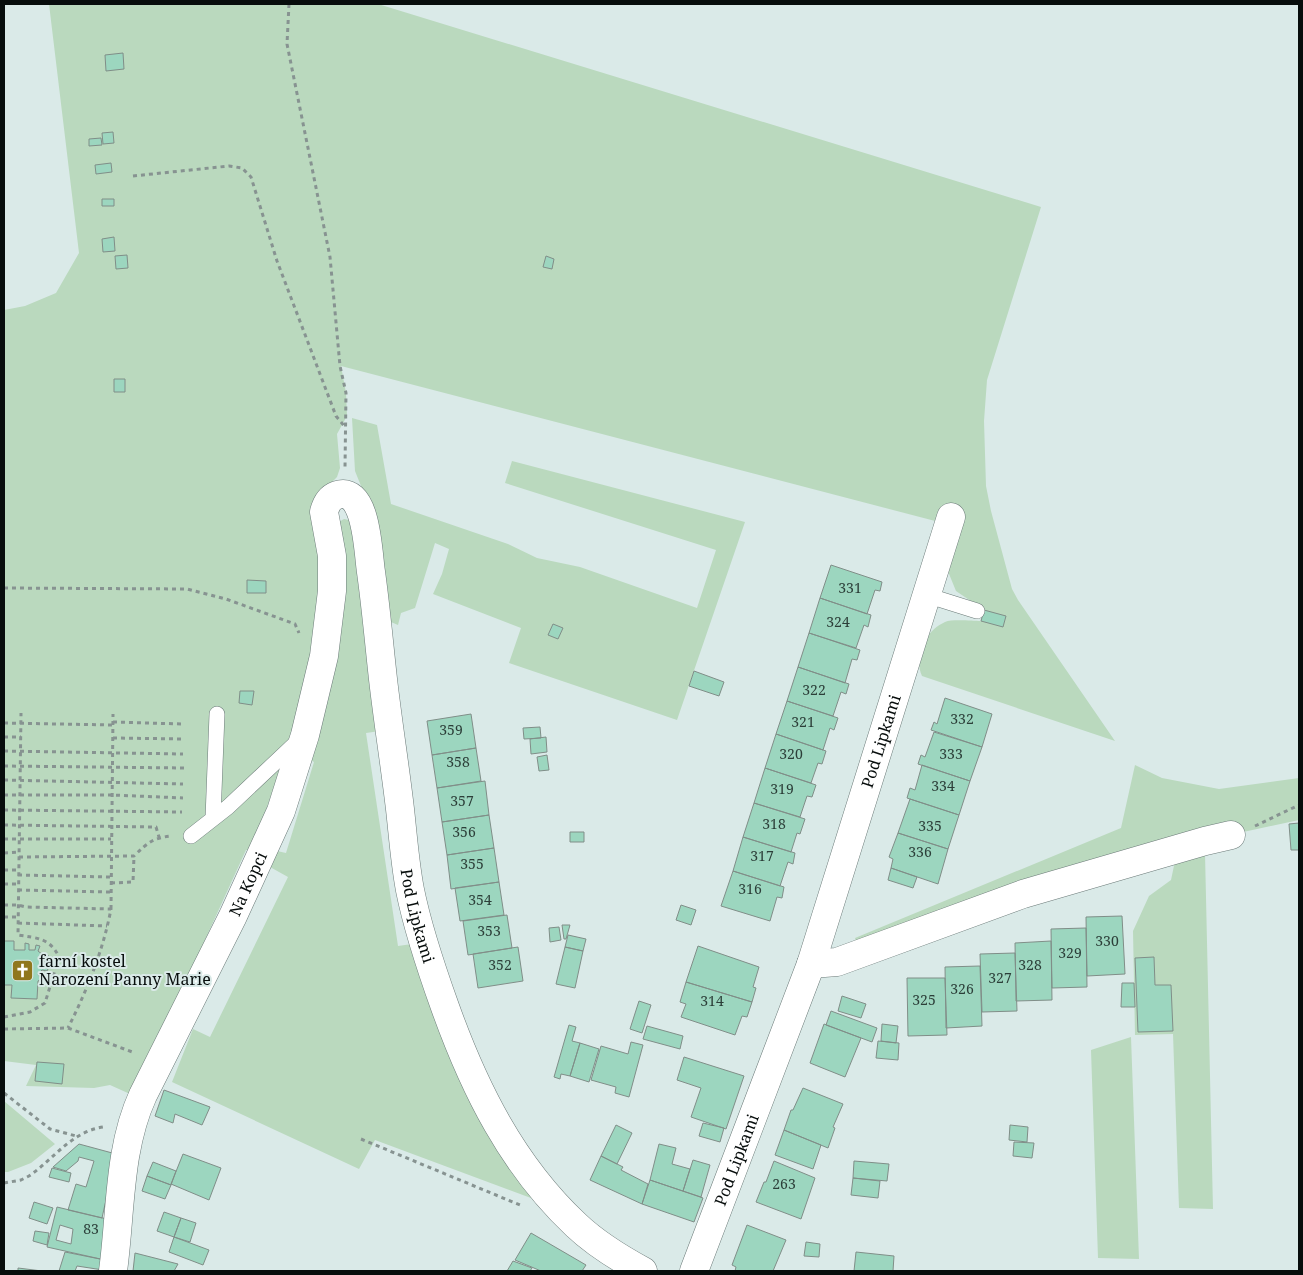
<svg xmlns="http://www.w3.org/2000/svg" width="1303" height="1275" font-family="'Noto Serif',serif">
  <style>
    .green { fill: #bad9be }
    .building { fill: #9cd6bf; stroke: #808e88; fill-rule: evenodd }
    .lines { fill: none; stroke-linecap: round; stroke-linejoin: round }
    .service-casing { stroke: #6b7a78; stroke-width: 16 }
    .minor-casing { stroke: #6b7a78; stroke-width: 29 }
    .path { stroke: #879391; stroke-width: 3; stroke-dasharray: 4 4; stroke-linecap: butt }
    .service { stroke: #fff; stroke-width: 15 }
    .minor { stroke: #fff; stroke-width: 28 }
    .labels { text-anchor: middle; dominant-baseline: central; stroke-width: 4; stroke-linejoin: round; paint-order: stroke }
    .number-label { font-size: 14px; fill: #2c3f39 }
    .street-label { font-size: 16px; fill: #070d0c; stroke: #daeae8 }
    .poi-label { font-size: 16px; fill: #070d0c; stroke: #daeae8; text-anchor: start }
  </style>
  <rect width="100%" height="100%" fill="#daeae8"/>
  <path class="green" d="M 49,4 L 378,4 L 1041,207 L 987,380 L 984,421 L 986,486 L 991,511 L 1012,589 L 1018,600 L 1115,741 L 922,676 C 913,656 925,631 945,622 C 952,619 972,621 981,621 L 984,610 L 956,591 L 947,569 L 939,522 L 341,366 L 346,393 L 347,416 L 337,434 L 340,468 L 337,477 L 324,490 L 324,545 L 317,658 L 253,849 L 246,850 L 184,986 L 130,1094 L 110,1085 L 94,1088 L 26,1086 L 36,1065 L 4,1061 L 4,310 L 25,306 L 56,293 L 79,253 Z
    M 352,418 L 377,425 L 391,504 L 508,544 L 537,558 L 580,567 L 697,608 L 716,550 L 505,483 L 512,461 L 745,522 L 677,720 L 509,663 L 521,628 L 433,594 L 442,574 L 449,549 L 435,543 L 415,608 L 401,613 L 398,625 L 391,622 L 367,501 L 355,471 Z
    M 344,519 L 354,521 L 380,731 L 366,733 L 398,946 L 412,944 L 534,1194 L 531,1198 L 375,1140 L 359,1169 L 172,1082 L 193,1029 L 210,1037 L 288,877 L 270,867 L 277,851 L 286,853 L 314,762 L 307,758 L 337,523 Z
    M 1135,765 L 1162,778 L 1219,789 L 1299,778 L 1299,820 L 1234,834 L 857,944 L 855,938 L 1121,828 Z
    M 1205,853 L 1213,1209 L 1179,1208 L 1173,1034 L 1135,1035 L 1133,931 L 1149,896 L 1171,880 L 1175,861 Z
    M 1131,1037 L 1139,1259 L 1098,1258 L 1091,1050 Z
    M 4,1101 L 55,1144 L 31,1163 L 8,1172 L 4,1172 Z"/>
  <path class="building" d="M 123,53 L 124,69 L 106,71 L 105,55 Z
    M 113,132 L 114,143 L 103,144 L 102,133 Z
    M 101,138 L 102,145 L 89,146 L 89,139 Z
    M 111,163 L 112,172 L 96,174 L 95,165 Z
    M 102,199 L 114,199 L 114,206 L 102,206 Z
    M 114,237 L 115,251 L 103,252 L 102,239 Z
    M 127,255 L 128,268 L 116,269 L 115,256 Z
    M 546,256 L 554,259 L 552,269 L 543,267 Z
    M 114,379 L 125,379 L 125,392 L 114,392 Z
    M 831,565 L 882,582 L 880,591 L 875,590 L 867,614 L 820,598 Z
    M 247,580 L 266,581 L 266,593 L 247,593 Z
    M 820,598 L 871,615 L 868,627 L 864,625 L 856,648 L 809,633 Z
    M 984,610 L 1006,616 L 1003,627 L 981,621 Z
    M 553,624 L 563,628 L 558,639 L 548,635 Z
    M 809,633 L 860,650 L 857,660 L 852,659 L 845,683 L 798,667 Z
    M 798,667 L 849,684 L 846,694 L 841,692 L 833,716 L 787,701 Z
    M 694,671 L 724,682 L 719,696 L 689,686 Z
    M 240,691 L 254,691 L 252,705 L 239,703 Z
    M 945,698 L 992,714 L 982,747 L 931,730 L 934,722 L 937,724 Z
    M 787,701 L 838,718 L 834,730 L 830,728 L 823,750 L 776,734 Z
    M 471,714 L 476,748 L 432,755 L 427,721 Z
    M 540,727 L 541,738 L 524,739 L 523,728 Z
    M 934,732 L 982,747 L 970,781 L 918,764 L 921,755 L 925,757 Z
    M 776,734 L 826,751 L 822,764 L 818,763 L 811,783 L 765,768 Z
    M 546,737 L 547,752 L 531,754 L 530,739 Z
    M 476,748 L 481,781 L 437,788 L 432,755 Z
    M 547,755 L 549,770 L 539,771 L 537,757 Z
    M 922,765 L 970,781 L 959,815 L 907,798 L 910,788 L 915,790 Z
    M 765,768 L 816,785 L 812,797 L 807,796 L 800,817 L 754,803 Z
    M 485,781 L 489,815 L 442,822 L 437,788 Z
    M 910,799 L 959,815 L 948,849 L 898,833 Z
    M 754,803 L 805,819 L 800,834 L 797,833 L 791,852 L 743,837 Z
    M 489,815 L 494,848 L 447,855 L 442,822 Z
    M 1299,823 L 1299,850 L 1291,850 L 1289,824 Z
    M 570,832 L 584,832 L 584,842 L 570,842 Z
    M 898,833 L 948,849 L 938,884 L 891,868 L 893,859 L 889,857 Z
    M 743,837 L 795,853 L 793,864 L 788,862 L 780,886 L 733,871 Z
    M 494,848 L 499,882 L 451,889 L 447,855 Z
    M 891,868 L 917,877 L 913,888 L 888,880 Z
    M 733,871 L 784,887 L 782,898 L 777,897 L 770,921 L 721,906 Z
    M 499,882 L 504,915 L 460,921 L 455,888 Z
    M 681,905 L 696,910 L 691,925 L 676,920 Z
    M 507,915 L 512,948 L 468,955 L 463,921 Z
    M 1122,916 L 1125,974 L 1087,976 L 1086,917 Z
    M 562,925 L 570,925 L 566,939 L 564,939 Z
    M 559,927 L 561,940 L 550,942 L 549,928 Z
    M 1086,928 L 1087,987 L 1052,988 L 1051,929 Z
    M 568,935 L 586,939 L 583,951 L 565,947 Z
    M 4,941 L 14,941 L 14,950 L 25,950 L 25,943 L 29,944 L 29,950 L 35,950 L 36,945 L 40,946 L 38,951 L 43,955 L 47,954 L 49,957 L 44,959 L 44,966 L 49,967 L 47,971 L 42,970 L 38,974 L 41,979 L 38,981 L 37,999 L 11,998 L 12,985 L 4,985 Z
    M 1051,941 L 1052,1000 L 1016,1001 L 1015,943 Z
    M 698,946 L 759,967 L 753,987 L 756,988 L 752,1002 L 686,982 Z
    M 518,947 L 523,981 L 478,988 L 473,954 Z
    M 565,947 L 583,951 L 575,988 L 556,984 Z
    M 1015,953 L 1017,1011 L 982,1012 L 980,954 Z
    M 1154,957 L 1155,985 L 1171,985 L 1173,1031 L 1138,1032 L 1135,958 Z
    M 980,966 L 982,1026 L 946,1028 L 945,967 Z
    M 907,978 L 945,978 L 947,1035 L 908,1036 Z
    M 686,982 L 752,1002 L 747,1017 L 742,1016 L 735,1035 L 681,1017 L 686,1004 L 680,1002 Z
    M 1122,983 L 1134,983 L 1135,1007 L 1121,1007 Z
    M 842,996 L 866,1004 L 861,1018 L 838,1011 Z
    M 639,1001 L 651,1005 L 642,1033 L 630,1029 Z
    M 831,1011 L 877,1028 L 872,1042 L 826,1025 Z
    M 824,1024 L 861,1038 L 845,1077 L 810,1063 Z
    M 882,1024 L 898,1026 L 896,1043 L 881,1041 Z
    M 569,1025 L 576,1027 L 572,1041 L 580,1043 L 570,1076 L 561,1074 L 560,1079 L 554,1077 Z
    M 647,1026 L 683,1036 L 680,1049 L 643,1039 Z
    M 878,1041 L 899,1043 L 898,1060 L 876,1058 Z
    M 631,1042 L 643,1045 L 629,1097 L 615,1093 L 616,1087 L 591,1080 L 601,1046 L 628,1054 Z
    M 580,1043 L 599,1049 L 589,1082 L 570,1076 Z
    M 684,1057 L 744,1076 L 726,1129 L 691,1117 L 701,1088 L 677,1080 Z
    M 37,1062 L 64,1064 L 62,1084 L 35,1081 Z
    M 803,1088 L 843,1104 L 833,1127 L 835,1128 L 828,1148 L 784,1130 L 791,1110 L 793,1110 Z
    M 164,1090 L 210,1107 L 202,1125 L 175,1114 L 173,1123 L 155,1116 Z
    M 703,1123 L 724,1128 L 720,1142 L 699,1136 Z
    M 616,1125 L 632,1133 L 617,1164 L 601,1156 Z
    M 1010,1125 L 1028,1127 L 1027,1142 L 1009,1140 Z
    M 784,1130 L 821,1145 L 813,1169 L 775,1155 Z
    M 1014,1142 L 1034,1143 L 1032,1158 L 1013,1156 Z
    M 79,1144 L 116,1154 L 102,1218 L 68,1210 L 76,1184 L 86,1187 L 94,1161 L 79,1157 L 78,1161 L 66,1171 L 53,1167 Z
    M 659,1144 L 676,1148 L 672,1164 L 690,1169 L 683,1191 L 650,1180 Z
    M 183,1154 L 221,1168 L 209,1200 L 171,1184 Z
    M 601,1156 L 623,1167 L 621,1170 L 648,1184 L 642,1204 L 590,1180 Z
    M 693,1160 L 710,1165 L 701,1197 L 683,1191 Z
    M 774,1161 L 815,1178 L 801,1219 L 756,1202 L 764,1182 L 766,1182 Z
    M 854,1161 L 889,1164 L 887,1181 L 853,1178 Z
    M 153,1162 L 176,1171 L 171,1185 L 147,1176 Z
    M 52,1168 L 71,1173 L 69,1182 L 49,1177 Z
    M 147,1176 L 171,1185 L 165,1199 L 142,1191 Z
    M 853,1178 L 880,1181 L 878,1198 L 851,1195 Z
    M 650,1180 L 703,1198 L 694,1222 L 642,1204 Z
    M 34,1202 L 53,1208 L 47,1224 L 29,1218 Z
    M 57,1207 L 111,1220 L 105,1260 L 47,1247 ZM 60,1225 L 73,1229 L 71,1244 L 56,1240 Z
    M 164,1212 L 181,1218 L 174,1237 L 157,1231 Z
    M 181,1218 L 196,1223 L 190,1242 L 174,1237 Z
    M 747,1225 L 786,1240 L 773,1271 L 735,1271 L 736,1267 L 732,1265 Z
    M 35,1231 L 49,1233 L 47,1245 L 33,1241 Z
    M 531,1233 L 586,1265 L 582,1271 L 541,1271 L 515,1260 Z
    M 174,1237 L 209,1250 L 203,1265 L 169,1252 Z
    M 806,1242 L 820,1244 L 819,1257 L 804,1256 Z
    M 65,1252 L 105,1260 L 103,1270 L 77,1266 L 75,1271 L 59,1271 Z
    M 856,1252 L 894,1256 L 893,1271 L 854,1271 Z
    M 135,1253 L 178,1264 L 174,1271 L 133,1271 Z
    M 513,1261 L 532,1268 L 530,1271 L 507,1271 Z
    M 18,1268 L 42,1271 L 18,1271 Z"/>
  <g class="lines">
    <defs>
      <path id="service" d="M 926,595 L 977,611
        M 213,818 L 217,714
        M 191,836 L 228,807 L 298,741"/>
      <g id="minor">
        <path d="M 811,964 L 837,962 L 1023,894 L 1205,841 L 1231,835"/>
        <path id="s1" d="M 113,1271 C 121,1213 118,1149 143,1095 L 233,916 L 281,811 L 305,735 L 324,656 L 332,591 L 332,556 L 324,512 C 326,504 329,498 337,495 C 367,485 368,553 371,572 C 376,608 379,643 383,679 C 388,723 395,766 400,809 C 403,836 405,864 410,890 C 418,930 431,968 445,1007 C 474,1088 512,1165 576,1225 C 596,1244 619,1258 643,1271"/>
        <path id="s2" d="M 694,1271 L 811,964 L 951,517"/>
      </g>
    </defs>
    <use href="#service" class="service-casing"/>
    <use href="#minor" class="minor-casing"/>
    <path class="path" d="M 289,4 L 287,44 L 330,257 L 340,366 L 346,393 L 345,468
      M 133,176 L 229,166 L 242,168 L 251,177 L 277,261 L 336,416 L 345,427
      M 4,588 L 187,589 L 226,599 L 295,624 L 299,633
      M 113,722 L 182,724
      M 4,723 L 113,725
      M 4,737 L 21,737
      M 113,738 L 184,739
      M 4,751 L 183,754
      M 4,766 L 184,768
      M 4,780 L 183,784
      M 4,795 L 112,795 L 183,798
      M 4,810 L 182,812
      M 4,825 L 156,827 L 159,837
      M 1255,826 L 1299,805
      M 4,839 L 111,839
      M 4,853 L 19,852
      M 19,857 L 134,856 C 147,843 153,838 171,836
      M 4,870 L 19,870
      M 18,875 L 111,877
      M 111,883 L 133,882 L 134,856
      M 4,884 L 18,884
      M 18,890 L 111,892
      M 4,905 L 18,905 L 26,907 L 111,909 C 103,951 87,990 68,1028
      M 111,909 L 113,714
      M 4,917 L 18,917
      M 18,923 L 107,926
      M 4,1017 L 30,1012 L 45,1003 L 59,957 C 50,938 37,938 18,935 L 21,713
      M 4,1029 L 68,1028 L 135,1053
      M 4,1093 L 50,1129 L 76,1136
      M 361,1139 L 520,1205
      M 4,1183 L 21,1180 L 29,1176 C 55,1158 71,1132 103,1127"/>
    <use href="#service" class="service"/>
    <use href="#minor" class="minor"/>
  </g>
  <defs>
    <symbol id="church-square" viewBox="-11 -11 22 22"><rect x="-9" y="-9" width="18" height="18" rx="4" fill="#90771d" stroke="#daeae8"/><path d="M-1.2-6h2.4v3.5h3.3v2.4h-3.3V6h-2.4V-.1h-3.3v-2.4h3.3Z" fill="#fff"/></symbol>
  </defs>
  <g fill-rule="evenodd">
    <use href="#church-square" x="10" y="958" width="25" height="25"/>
  </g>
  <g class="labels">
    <g class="number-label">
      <text x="850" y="587">331</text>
      <text x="838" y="621">324</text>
      <text x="814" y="689">322</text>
      <text x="962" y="718">332</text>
      <text x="803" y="721">321</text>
      <text x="451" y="729">359</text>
      <text x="791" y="753">320</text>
      <text x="951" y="753">333</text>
      <text x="458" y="761">358</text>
      <text x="943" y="785">334</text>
      <text x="782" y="788">319</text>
      <text x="462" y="800">357</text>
      <text x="774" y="823">318</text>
      <text x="930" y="825">335</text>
      <text x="464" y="831">356</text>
      <text x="920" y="851">336</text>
      <text x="762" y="855">317</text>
      <text x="472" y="863">355</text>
      <text x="750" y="888">316</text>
      <text x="480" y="899">354</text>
      <text x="489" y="930">353</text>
      <text x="1107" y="940">330</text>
      <text x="1070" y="952">329</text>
      <text x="500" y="964">352</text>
      <text x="1030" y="964">328</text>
      <text x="1000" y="977">327</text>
      <text x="962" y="988">326</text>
      <text x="924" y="999">325</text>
      <text x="712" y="1000">314</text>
      <text x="784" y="1183">263</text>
      <text x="91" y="1228">83</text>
    </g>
    <g class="street-label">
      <text stroke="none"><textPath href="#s2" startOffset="562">Pod Lipkami</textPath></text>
      <text stroke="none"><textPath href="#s1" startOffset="415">Na Kopci</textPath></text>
      <text stroke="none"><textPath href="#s1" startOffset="1265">Pod Lipkami</textPath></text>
      <text stroke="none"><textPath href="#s2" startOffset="119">Pod Lipkami</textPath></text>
    </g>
    <g class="poi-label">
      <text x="39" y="961">farní kostel<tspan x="39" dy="18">Narození Panny Marie</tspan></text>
    </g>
  </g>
  <rect width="1303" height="1275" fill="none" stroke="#070d0c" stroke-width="10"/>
</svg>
